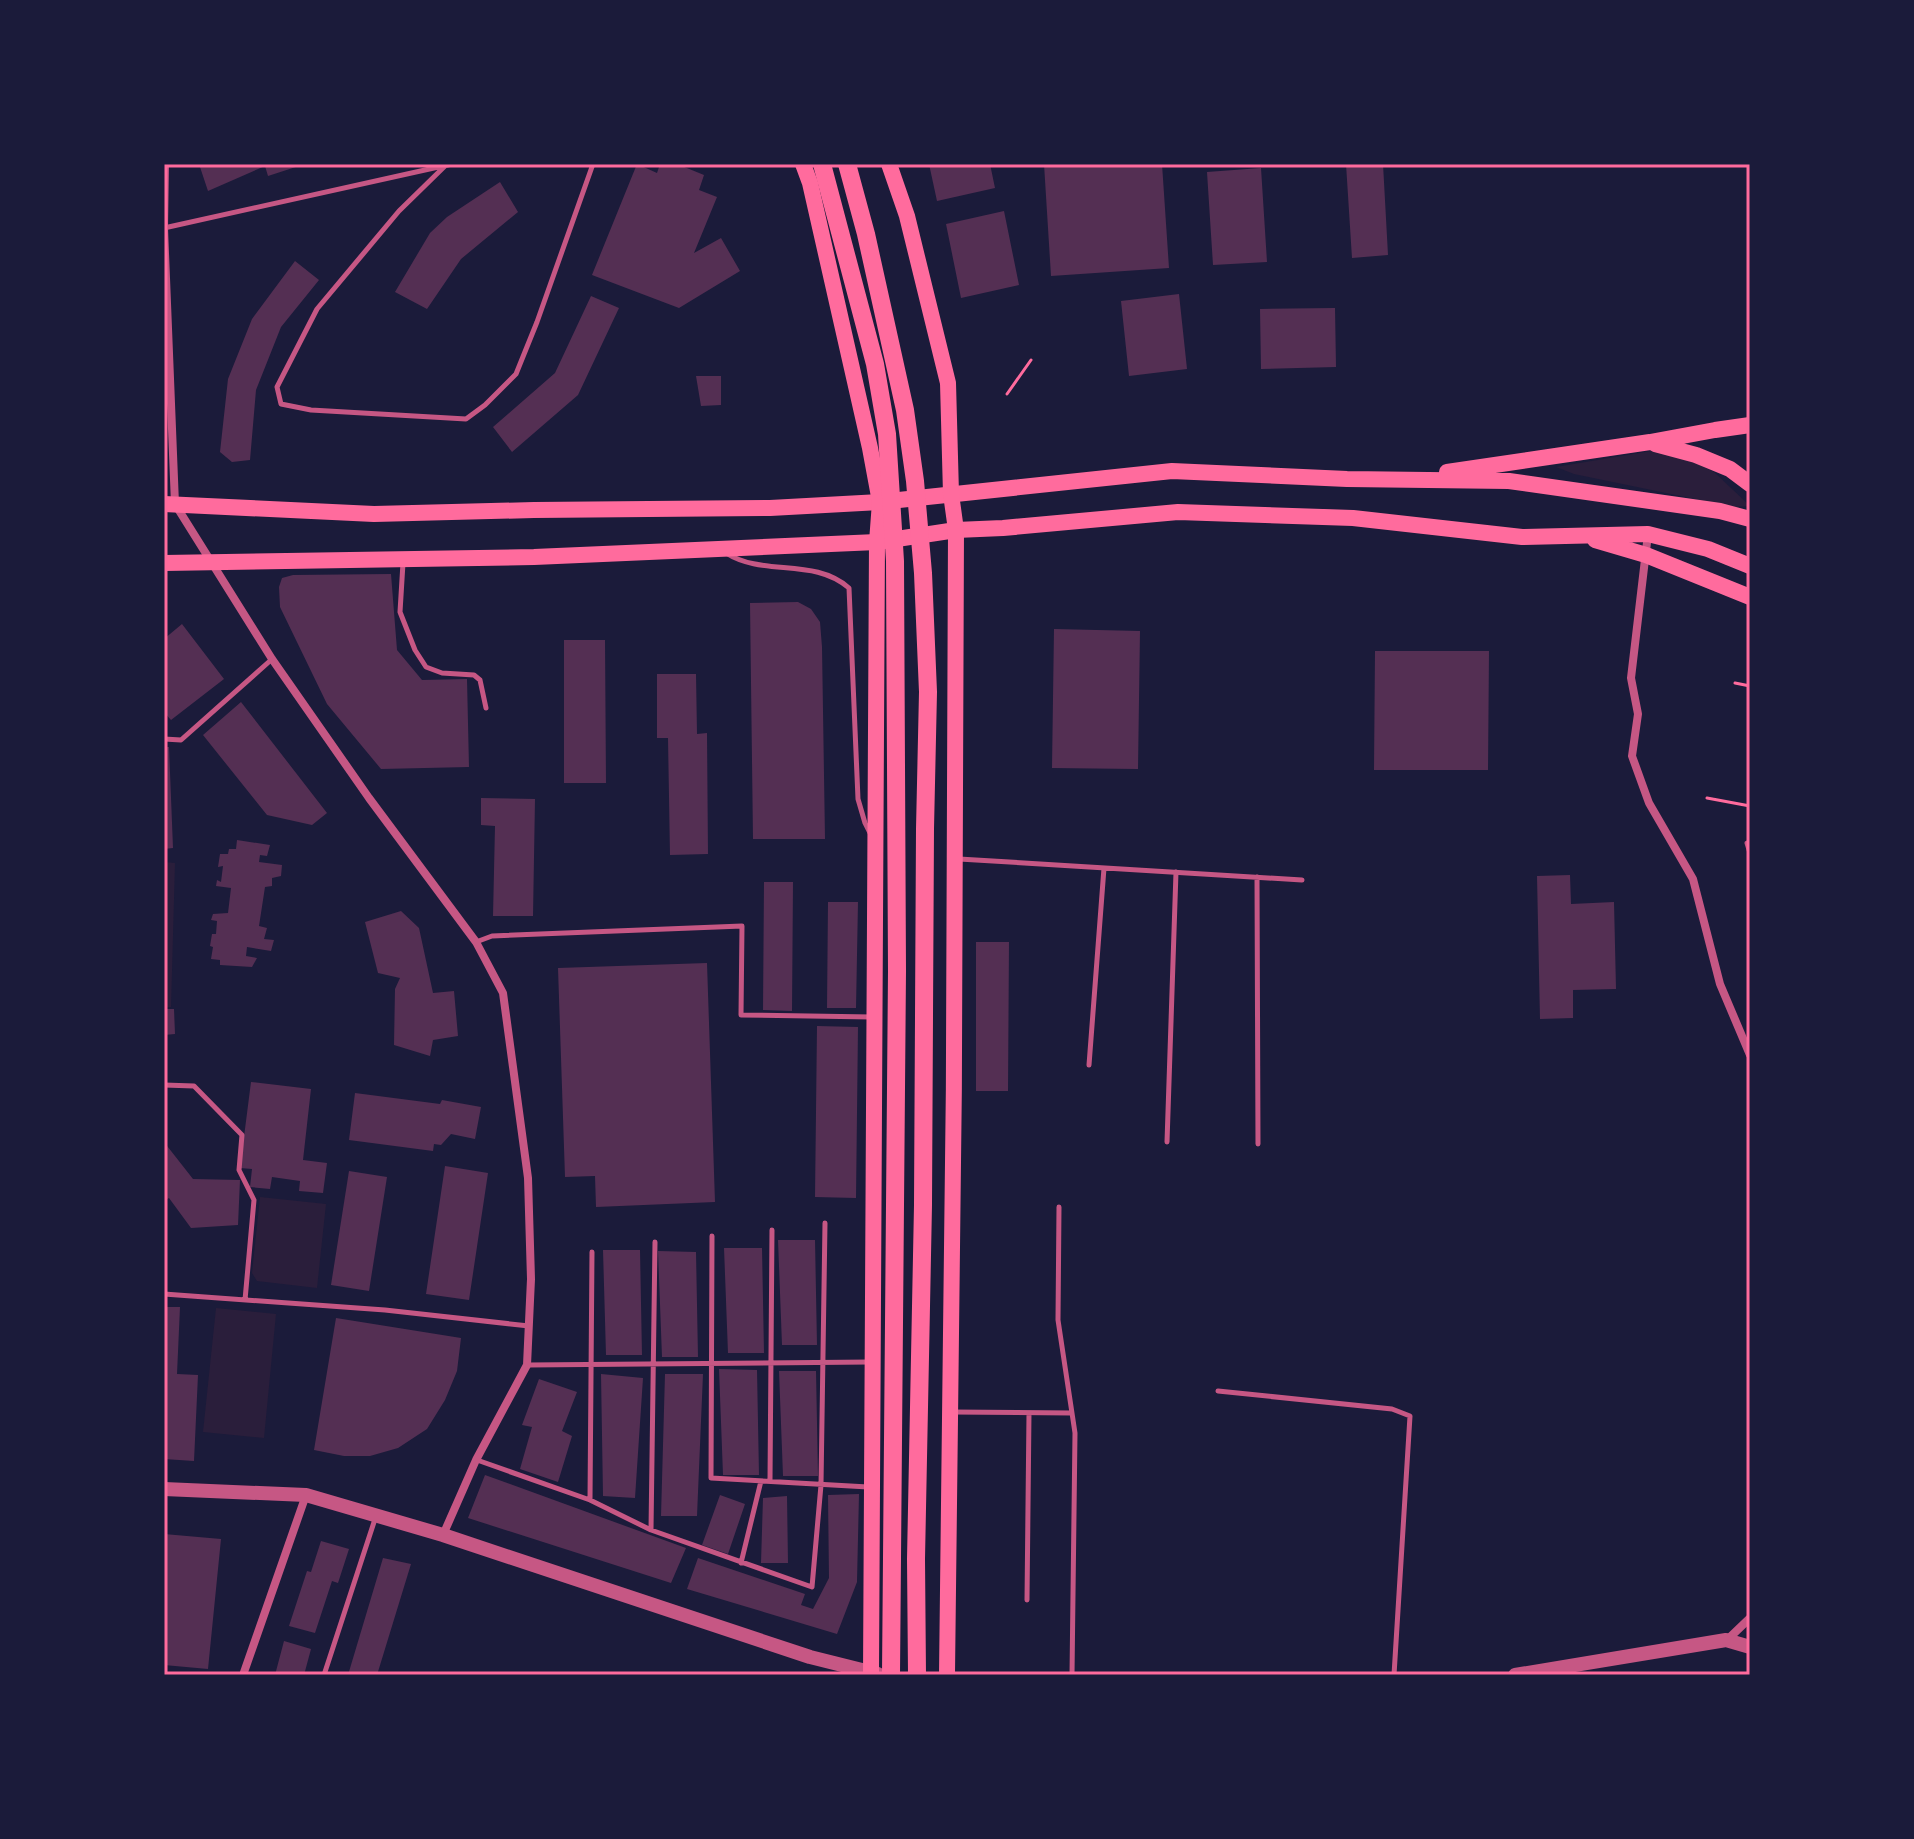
<svg xmlns="http://www.w3.org/2000/svg" width="1914" height="1839" font-family="Spectral,serif">
  <style>
    .green { fill: #2a1e3b }
    .building { fill: #542f53 }
    .lines { fill: none; stroke-linecap: round; stroke-linejoin: round }
    .path { stroke: #ff6b9d; stroke-width: 3 }
    .service { stroke: #c65784; stroke-width: 5 }
    .minor { stroke: #c65784; stroke-width: 8 }
    .tertiary { stroke: #c65784; stroke-width: 14 }
    .secondary { stroke: #ff6b9d; stroke-width: 16 }
    .primary { stroke: #ff6b9d; stroke-width: 16 }
    .trunk { stroke: #ff6b9d; stroke-width: 18 }
    .neatline { fill: none; stroke: #ff6b9d; stroke-width: 3 }
  </style>
  <rect width="100%" height="100%" fill="#1b1b3a"/>
  <path class="green" d="M 1651,451 L 1680,455 L 1714,472 L 1750,506 L 1734,507 L 1574,474 L 1556,467 Z
    M 164,862 L 175,863 L 171,1007 L 164,1007 Z
    M 260,1197 L 326,1204 L 317,1288 L 257,1281 L 252,1273 Z
    M 216,1308 L 276,1314 L 264,1438 L 203,1432 Z"/>
  <path class="building" d="M 199,164 L 302,164 L 302,165 L 268,176 L 265,166 L 208,191 Z
    M 637,164 L 657,173 L 660,164 L 677,164 L 704,175 L 699,190 L 717,197 L 694,253 L 721,238 L 740,271 L 679,308 L 592,275 Z
    M 929,164 L 990,164 L 995,188 L 937,201 Z
    M 1044,164 L 1162,164 L 1169,268 L 1051,276 Z
    M 1346,164 L 1383,164 L 1388,255 L 1352,258 Z
    M 1261,168 L 1267,262 L 1213,265 L 1207,172 Z
    M 500,182 L 518,212 L 461,259 L 427,309 L 395,292 L 430,233 L 447,217 Z
    M 1004,211 L 1019,285 L 961,298 L 946,224 Z
    M 295,261 L 319,280 L 281,327 L 256,390 L 250,460 L 232,462 L 220,452 L 228,379 L 252,319 Z
    M 1179,294 L 1187,369 L 1129,376 L 1121,301 Z
    M 591,296 L 619,308 L 578,395 L 512,452 L 493,427 L 555,373 Z
    M 1335,308 L 1336,367 L 1261,369 L 1260,309 Z
    M 696,376 L 721,376 L 721,405 L 701,406 Z
    M 391,574 L 397,650 L 422,680 L 467,679 L 469,767 L 381,769 L 327,704 L 280,607 L 279,587 L 282,578 L 293,575 Z
    M 798,602 L 811,609 L 820,622 L 822,647 L 825,839 L 753,839 L 750,603 Z
    M 182,624 L 224,679 L 171,720 L 164,712 L 164,639 Z
    M 1054,629 L 1140,631 L 1138,769 L 1052,768 Z
    M 564,640 L 605,640 L 606,783 L 564,783 Z
    M 1375,651 L 1489,651 L 1488,770 L 1374,770 Z
    M 657,674 L 696,674 L 697,734 L 707,733 L 708,854 L 670,855 L 668,738 L 657,738 Z
    M 241,702 L 327,813 L 312,825 L 267,815 L 203,735 Z
    M 164,747 L 169,747 L 173,848 L 164,849 Z
    M 481,798 L 535,799 L 533,916 L 493,916 L 495,826 L 481,825 Z
    M 237,840 L 270,845 L 267,856 L 260,855 L 259,862 L 282,865 L 281,876 L 272,878 L 272,886 L 265,887 L 259,926 L 267,928 L 264,939 L 274,940 L 271,951 L 247,947 L 246,956 L 257,958 L 252,967 L 220,965 L 220,960 L 211,959 L 213,947 L 210,946 L 212,934 L 216,934 L 217,921 L 211,920 L 213,914 L 228,913 L 231,888 L 216,886 L 217,880 L 221,882 L 223,866 L 218,867 L 220,854 L 228,854 L 229,849 L 236,849 Z
    M 1570,875 L 1571,904 L 1614,902 L 1616,989 L 1573,990 L 1573,1018 L 1540,1019 L 1537,876 Z
    M 764,882 L 793,882 L 792,1011 L 763,1010 Z
    M 828,902 L 858,902 L 856,1008 L 827,1008 Z
    M 401,911 L 419,928 L 433,993 L 454,991 L 458,1036 L 433,1040 L 430,1056 L 394,1045 L 395,989 L 400,978 L 378,973 L 365,922 Z
    M 976,942 L 1009,942 L 1008,1091 L 976,1091 Z
    M 707,963 L 715,1202 L 596,1207 L 595,1176 L 565,1177 L 558,968 Z
    M 164,1009 L 174,1009 L 175,1034 L 164,1035 Z
    M 817,1026 L 858,1027 L 856,1198 L 815,1197 Z
    M 251,1082 L 311,1089 L 303,1160 L 327,1163 L 323,1193 L 299,1191 L 300,1181 L 272,1177 L 270,1189 L 250,1187 L 252,1169 L 240,1168 Z
    M 355,1093 L 440,1104 L 442,1100 L 481,1107 L 475,1139 L 451,1134 L 441,1145 L 434,1144 L 433,1151 L 349,1140 Z
    M 164,1142 L 193,1179 L 240,1180 L 238,1225 L 191,1228 L 169,1198 L 164,1201 Z
    M 445,1166 L 488,1173 L 469,1300 L 426,1294 Z
    M 349,1171 L 387,1177 L 369,1291 L 331,1285 Z
    M 778,1240 L 815,1240 L 817,1345 L 782,1345 Z
    M 724,1248 L 762,1248 L 764,1353 L 728,1353 Z
    M 603,1250 L 640,1250 L 642,1355 L 606,1355 Z
    M 658,1251 L 696,1252 L 698,1357 L 662,1357 Z
    M 164,1307 L 180,1307 L 177,1374 L 198,1375 L 194,1461 L 164,1459 Z
    M 336,1318 L 461,1338 L 457,1371 L 445,1400 L 427,1429 L 398,1448 L 370,1456 L 344,1456 L 314,1450 Z
    M 719,1369 L 757,1370 L 759,1475 L 723,1475 Z
    M 779,1371 L 816,1371 L 818,1476 L 783,1476 Z
    M 601,1374 L 643,1378 L 635,1498 L 603,1496 Z
    M 665,1374 L 703,1374 L 697,1516 L 661,1516 Z
    M 539,1379 L 577,1392 L 562,1431 L 572,1436 L 558,1482 L 520,1469 L 532,1427 L 522,1425 Z
    M 485,1475 L 686,1548 L 671,1583 L 468,1518 Z
    M 859,1494 L 857,1582 L 837,1634 L 687,1589 L 698,1558 L 805,1594 L 801,1605 L 813,1609 L 829,1578 L 828,1495 Z
    M 720,1495 L 745,1504 L 728,1554 L 702,1545 Z
    M 787,1496 L 788,1563 L 761,1563 L 763,1498 Z
    M 164,1534 L 221,1539 L 208,1669 L 164,1665 Z
    M 321,1541 L 349,1549 L 338,1583 L 332,1581 L 315,1633 L 289,1626 L 307,1571 L 311,1572 Z
    M 383,1558 L 411,1564 L 377,1675 L 348,1675 Z
    M 284,1641 L 311,1649 L 304,1675 L 275,1675 Z"/>
  <g class="lines">
    <path class="path" d="M 1007,394 L 1031,360
      M 1735,683 L 1750,686
      M 1707,798 L 1750,806"/>
    <path class="service" d="M 446,165 L 399,211 L 317,309 L 277,387 L 281,404 L 311,410 L 466,419 L 485,405 L 516,374 L 537,322 L 593,164
      M 164,228 L 452,164
      M 726,553 C 763,577 814,557 849,588 L 858,799 L 865,823 L 870,833
      M 403,563 L 400,612 L 415,650 L 426,667 L 442,673 L 474,675 L 480,680 L 486,708
      M 164,739 L 181,740 L 271,660
      M 1750,842 L 1747,843 L 1750,853
      M 959,859 L 1302,880
      M 1257,877 L 1258,1144
      M 476,942 L 492,936 L 742,926 L 741,1015 L 872,1017
      M 1089,1065 L 1104,868
      M 164,1085 L 194,1086 L 242,1135 L 239,1170 L 254,1200 L 245,1300
      M 1167,1142 L 1176,872
      M 1059,1207 L 1058,1320 L 1075,1433 L 1072,1675
      M 712,1236 L 711,1478 L 868,1487
      M 164,1294 L 385,1310 L 529,1326
      M 528,1365 L 870,1362
      M 1218,1391 L 1392,1409 L 1410,1416 L 1394,1675
      M 952,1412 L 1072,1413
      M 477,1460 L 590,1500 L 651,1530 L 812,1587 L 821,1485 L 825,1223
      M 770,1481 L 772,1230
      M 590,1500 L 592,1252
      M 651,1530 L 655,1242
      M 741,1563 L 761,1481
      M 1027,1600 L 1029,1413
      M 324,1675 L 376,1516"/>
    <path class="minor" d="M 165,164 L 164,228 L 175,504 L 272,659 L 369,798 L 476,942 L 503,993 L 528,1178 L 531,1279 L 527,1365 L 476,1460 L 443,1535
      M 1648,534 L 1631,678 L 1638,714 L 1632,756 L 1649,803 L 1693,879 L 1720,984 L 1750,1055
      M 1727,1640 L 1750,1618
      M 243,1675 L 306,1495"/>
    <path class="tertiary" d="M 164,1489 L 306,1495 L 443,1535 L 810,1657 L 878,1674
      M 1515,1675 L 1726,1640 L 1750,1647"/>
    <path class="secondary" d="M 1655,444 L 1696,455 L 1730,469 L 1750,484
      M 1447,472 L 1650,442 L 1715,430 L 1750,425
      M 164,504 L 374,514 L 534,510 L 770,508 L 880,502 L 1172,471 L 1347,479 L 1509,481 L 1720,511 L 1750,519
      M 1595,540 L 1646,555 L 1750,597
      M 164,563 L 534,557 L 877,542 L 956,530 L 1003,528 L 1178,512 L 1353,518 L 1522,537 L 1648,534 L 1708,549 L 1750,566"/>
    <path class="primary" d="M 803,164 L 810,183 L 870,448 L 880,502 L 877,542 L 871,1675
      M 889,164 L 907,216 L 948,383 L 951,494 L 956,530 C 956,912 953,1293 947,1675"/>
    <path class="trunk" d="M 822,164 L 875,364 L 887,434 L 895,561 L 897,971 L 891,1675
      M 847,164 L 866,234 L 905,410 L 915,481 L 923,573 L 928,692 L 925,829 L 923,1205 L 916,1559 L 917,1675"/>
  </g>
  <rect width="1914" height="1839" fill="none" stroke="#1b1b3a" stroke-width="332"/>
  <rect x="166" y="166" width="1582" height="1507" class="neatline"/>
</svg>
